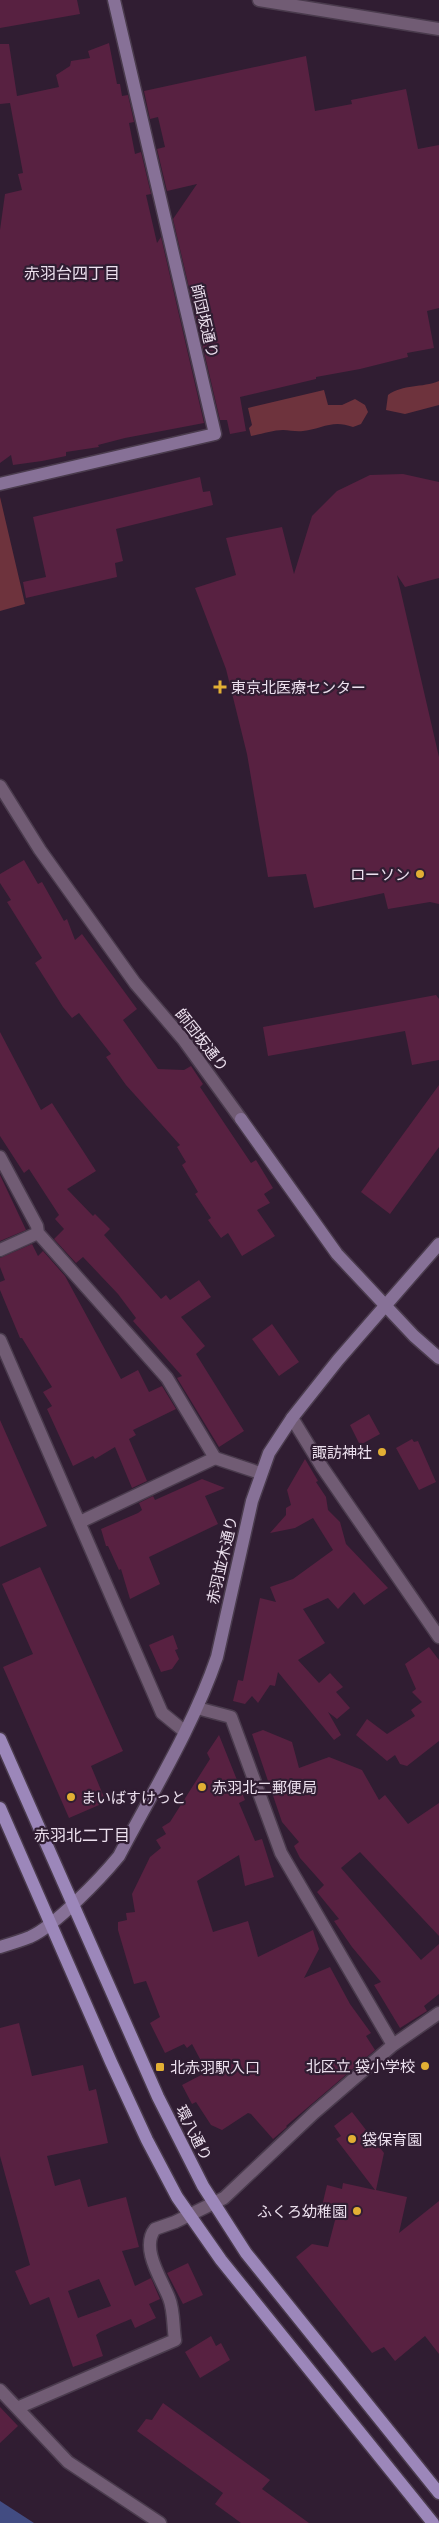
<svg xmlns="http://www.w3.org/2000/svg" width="439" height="2523" font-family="'Libre Baskerville','Noto Sans JP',serif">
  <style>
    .green { fill: #6e333d }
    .water { fill: #424c82 }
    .building { fill: #582141; fill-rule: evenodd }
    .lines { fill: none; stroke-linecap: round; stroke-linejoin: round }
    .street-casing { stroke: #4a3b4d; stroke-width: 15 }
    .secondary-casing { stroke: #4a3b4d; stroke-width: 15 }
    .primary-casing { stroke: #4a3b4d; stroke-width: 15 }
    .street { stroke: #715c74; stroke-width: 12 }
    .secondary { stroke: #877197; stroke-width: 12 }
    .primary { stroke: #9c87ba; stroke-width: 12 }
    .poi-dot { fill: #e2af34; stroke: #301d32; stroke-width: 2 }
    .labels { text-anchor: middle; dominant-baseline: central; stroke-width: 4.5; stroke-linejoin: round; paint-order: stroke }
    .street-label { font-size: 15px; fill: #ece0ee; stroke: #301d32 }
    .poi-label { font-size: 15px; fill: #ece0ee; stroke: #301d32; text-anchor: start }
    .neighbourhood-label { font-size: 16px; fill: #ece0ee; stroke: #301d32 }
  </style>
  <rect width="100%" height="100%" fill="#301d32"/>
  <path class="green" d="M 439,381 L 439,405 L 405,414 L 386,410 L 388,395 C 403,384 422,388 439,381 Z
    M 324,390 L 328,405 L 342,405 L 355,399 L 365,405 L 368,412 L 361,424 L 353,427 C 332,419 322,429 303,431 C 296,432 290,430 283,430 C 273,430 262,434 251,436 L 249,428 L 252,425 L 248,408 Z
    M 0,497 L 25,604 L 0,611 Z"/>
  <path class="water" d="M 0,2501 L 34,2523 L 0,2523 Z"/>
  <path class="building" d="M 0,0 L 77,0 L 80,14 L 0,28 Z
    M 109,43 L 117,84 L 120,84 L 122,96 L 128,95 L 134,122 L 129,123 L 135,154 L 141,152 L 151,194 L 146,195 L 157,243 L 161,237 L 204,423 L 125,438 L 98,445 L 99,447 L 66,452 L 66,456 L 42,461 L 13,465 L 11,455 L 0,463 L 0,230 L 5,194 L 22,190 L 18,174 L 23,173 L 10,103 L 0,104 L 0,44 L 9,44 L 17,96 L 59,87 L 56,75 L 70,66 L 71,61 L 90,58 L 88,51 Z
    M 306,56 L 315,111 L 352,104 L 351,100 L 406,89 L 418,149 L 439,145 L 439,308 L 427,311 L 434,348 L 407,353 L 408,357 L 360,369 L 316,377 L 316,379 L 240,397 L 246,431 L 230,434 L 227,420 L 220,420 L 173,219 L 197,184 L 167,191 L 157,149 L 165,147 L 158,117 L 150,119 L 144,91 Z
    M 403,474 L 439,482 L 439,578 L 405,587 L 397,575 L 439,757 L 439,904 L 430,902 L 388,909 L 384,893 L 314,908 L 306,874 L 268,877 L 247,754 L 226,669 L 195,588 L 236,575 L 226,538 L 282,527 L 294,574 L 312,516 L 337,491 L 370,475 Z
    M 200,477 L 203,492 L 210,491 L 213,505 L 116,529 L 123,561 L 115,563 L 117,577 L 26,598 L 23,582 L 46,577 L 33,517 Z
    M 24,860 L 38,884 L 42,882 L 64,921 L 67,919 L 75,940 L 82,934 L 137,1009 L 123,1020 L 158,1069 L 184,1070 L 191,1066 L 203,1084 L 200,1087 L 251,1163 L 256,1160 L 273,1188 L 264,1194 L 270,1203 L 257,1210 L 275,1236 L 242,1256 L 228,1233 L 221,1238 L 208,1220 L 211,1218 L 195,1194 L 198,1192 L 182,1165 L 186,1162 L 177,1147 L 180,1145 L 126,1085 L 106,1057 L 111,1054 L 79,1013 L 72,1018 L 63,1007 L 35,963 L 42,958 L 7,902 L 11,900 L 0,883 L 0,874 Z
    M 436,995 L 439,999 L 439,1060 L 412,1065 L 405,1031 L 268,1056 L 263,1027 Z
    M 0,1032 L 41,1110 L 52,1103 L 96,1171 L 67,1189 L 93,1216 L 95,1214 L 110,1229 L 104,1235 L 161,1299 L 166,1295 L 170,1300 L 199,1280 L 211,1297 L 181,1317 L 205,1346 L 196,1354 L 244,1431 L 219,1447 L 177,1378 L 182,1376 L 133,1321 L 136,1318 L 118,1294 L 83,1257 L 76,1263 L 54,1239 L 64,1229 L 55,1219 L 59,1215 L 29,1169 L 24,1173 L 0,1136 Z
    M 439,1085 L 439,1147 L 390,1214 L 361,1192 Z
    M 0,1175 L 26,1230 L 0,1241 Z
    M 32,1244 L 38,1256 L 43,1251 L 65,1276 L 121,1379 L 138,1370 L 149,1392 L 162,1386 L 176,1409 L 133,1430 L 136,1435 L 129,1439 L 147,1481 L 132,1488 L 115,1447 L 95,1459 L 93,1456 L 73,1466 L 47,1409 L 52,1406 L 43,1392 L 52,1387 L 22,1338 L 20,1338 L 0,1290 L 0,1282 L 5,1280 L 0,1267 L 0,1258 Z
    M 272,1324 L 299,1362 L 279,1376 L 252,1339 Z
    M 369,1414 L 380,1434 L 360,1445 L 350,1425 Z
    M 0,1420 L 47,1526 L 0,1547 Z
    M 412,1439 L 414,1442 L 418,1441 L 436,1482 L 419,1490 L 396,1448 Z
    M 305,1459 L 318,1481 L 316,1482 L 326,1497 L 328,1510 L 340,1522 L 346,1544 L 388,1588 L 364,1605 L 354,1592 L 338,1609 L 328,1598 L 303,1609 L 325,1643 L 298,1660 L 319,1683 L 330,1673 L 343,1687 L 336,1692 L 350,1708 L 337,1719 L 328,1712 L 341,1735 L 334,1740 L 278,1672 L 275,1686 L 270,1685 L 258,1703 L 252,1696 L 245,1704 L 233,1701 L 238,1680 L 243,1681 L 260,1598 L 276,1602 L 270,1587 L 293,1579 L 333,1550 L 313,1518 L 295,1528 L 270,1533 L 286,1515 L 286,1508 L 291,1505 L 287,1490 Z
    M 202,1479 L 225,1488 L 205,1496 L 218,1524 L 149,1557 L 160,1584 L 130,1599 L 121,1569 L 119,1570 L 108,1546 L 106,1546 L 101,1529 L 138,1513 L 142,1510 L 139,1503 L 153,1496 L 155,1500 Z
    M 40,1567 L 123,1751 L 91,1766 L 106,1802 L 69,1818 L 3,1667 L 33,1654 L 2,1584 Z
    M 173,1635 L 178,1649 L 175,1650 L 179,1659 L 172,1669 L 161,1672 L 149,1645 Z
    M 429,1647 L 439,1660 L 439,1741 L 407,1766 L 400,1764 L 395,1755 L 387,1761 L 356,1735 L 367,1719 L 387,1734 L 415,1716 L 411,1710 L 422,1702 L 412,1692 L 416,1689 L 405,1664 Z
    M 263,1730 L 292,1742 L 299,1768 L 329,1757 L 362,1770 L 379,1800 L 385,1795 L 408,1824 L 439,1803 L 439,1936 L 360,1852 L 341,1868 L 421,1960 L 439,1944 L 439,1994 L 424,2006 L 427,2011 L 400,2028 L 374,1985 L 381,1982 L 352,1947 L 334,1921 L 339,1919 L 317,1892 L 324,1885 L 300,1858 L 294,1846 L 299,1842 L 282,1822 L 252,1734 Z
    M 219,1735 L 245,1800 L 239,1803 L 255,1841 L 262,1839 L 274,1877 L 245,1886 L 239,1855 L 197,1881 L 213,1932 L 248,1921 L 258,1957 L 313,1930 L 319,1949 L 304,1978 L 330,1967 L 350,2004 L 371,2033 L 366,2036 L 375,2050 L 286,2126 L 287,2127 L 273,2139 L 251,2114 L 248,2113 L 222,2130 L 211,2125 L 196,2102 L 192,2104 L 182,2085 L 207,2072 L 192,2044 L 187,2048 L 184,2044 L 165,2053 L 150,2023 L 160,2017 L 146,1981 L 134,1984 L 118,1930 L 118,1922 L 127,1920 L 126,1913 L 135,1912 L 132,1894 L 150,1857 L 161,1848 L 156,1840 L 166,1834 L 162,1827 L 170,1822 L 210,1759 L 207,1753 Z
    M 19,2023 L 32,2076 L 83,2065 L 89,2091 L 96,2089 L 108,2143 L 47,2156 L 55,2186 L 80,2179 L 88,2207 L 126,2197 L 139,2247 L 122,2251 L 135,2286 L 151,2278 L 160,2299 L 149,2304 L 156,2318 L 135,2328 L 131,2319 L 100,2332 L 96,2335 L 103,2356 L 73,2367 L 49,2297 L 30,2305 L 15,2271 L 30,2265 L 0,2156 L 0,2028 ZM 99,2279 L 111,2306 L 78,2318 L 68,2291 Z
    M 352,2112 L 384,2153 L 376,2190 L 407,2197 L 399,2233 L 439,2201 L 439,2354 L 425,2336 L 395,2361 L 384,2347 L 372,2353 L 296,2257 L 312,2244 L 328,2247 L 338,2209 L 322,2206 L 327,2185 L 342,2189 L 343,2183 L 375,2190 L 336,2139 L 341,2136 L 334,2126 Z
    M 188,2263 L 203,2295 L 183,2304 L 167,2273 Z
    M 211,2336 L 216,2346 L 221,2343 L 230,2360 L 200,2378 L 185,2352 Z
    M 163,2403 L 270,2480 L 262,2489 L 309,2523 L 241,2523 L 215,2504 L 223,2493 L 137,2431 L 146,2419 L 152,2420 Z
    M 0,2407 L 18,2426 L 0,2443 Z"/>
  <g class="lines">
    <defs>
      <path id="street" d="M 259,0 L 439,29
        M 0,786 L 40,850 L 135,983 L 183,1039 L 241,1119
        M 0,1157 L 37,1226 L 38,1233 L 167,1378 L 215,1458 L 260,1473
        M 0,1250 L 38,1233
        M 0,1340 L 162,1713 L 184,1731
        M 292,1418 L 322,1467 L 439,1637
        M 80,1522 L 215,1458
        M 197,1708 L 231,1717 L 281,1853 L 393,2045
        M 0,2390 L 68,2462 L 160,2523
        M 17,2408 L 175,2340 C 173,2327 174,2310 169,2298 C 162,2280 140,2248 155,2229 L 175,2222 L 224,2198 L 314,2113 L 393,2045 L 439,2013"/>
      <path id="secondary" d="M 0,484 L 215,434 L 114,0
        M 241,1119 L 337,1254 L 414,1336 L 439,1358
        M 0,1947 C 10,1944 20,1941 30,1937 C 55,1926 101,1878 119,1856 C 153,1791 193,1727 217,1657 L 252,1501 L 269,1453 L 292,1418 L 338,1360 L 439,1244"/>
      <path id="primary" d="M 0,1739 L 158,2097 L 203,2186 L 246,2253 L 439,2493
        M 0,1808 L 111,2062 L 147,2140 L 177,2197 L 221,2260 L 433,2523"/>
    </defs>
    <use href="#street" class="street-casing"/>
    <use href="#secondary" class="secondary-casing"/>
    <use href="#primary" class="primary-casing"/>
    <use href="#street" class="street"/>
    <use href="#secondary" class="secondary"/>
    <use href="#primary" class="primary"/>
  </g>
  <g class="poi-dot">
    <path d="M217.5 679.5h5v5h5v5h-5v5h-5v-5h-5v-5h5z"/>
    <circle cx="420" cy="874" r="5"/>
    <circle cx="382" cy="1452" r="5"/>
    <circle cx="202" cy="1787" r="5"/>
    <circle cx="71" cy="1797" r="5"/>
    <circle cx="425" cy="2066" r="5"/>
    <rect x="155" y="2062" width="10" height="10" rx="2.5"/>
    <circle cx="352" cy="2139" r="5"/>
    <circle cx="357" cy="2211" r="5"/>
  </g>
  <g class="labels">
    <g class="street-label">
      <text transform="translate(205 321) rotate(77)">師団坂通り</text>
      <text transform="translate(202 1040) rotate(52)">師団坂通り</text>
      <text transform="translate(222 1560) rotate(-77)">赤羽並木通り</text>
      <text transform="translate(194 2133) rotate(63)">環八通り</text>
    </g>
    <g class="poi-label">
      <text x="231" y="687">東京北医療センター</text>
      <text x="410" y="874" text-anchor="end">ローソン</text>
      <text x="372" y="1452" text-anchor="end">諏訪神社</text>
      <text x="212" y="1787">赤羽北二郵便局</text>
      <text x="81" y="1797">まいばすけっと</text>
      <text x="415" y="2066" text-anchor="end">北区立 袋小学校</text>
      <text x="170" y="2067">北赤羽駅入口</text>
      <text x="362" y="2139">袋保育園</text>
      <text x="347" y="2211" text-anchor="end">ふくろ幼稚園</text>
    </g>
    <g class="neighbourhood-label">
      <text x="72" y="273">赤羽台四丁目</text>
      <text x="82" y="1835">赤羽北二丁目</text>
    </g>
  </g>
</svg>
